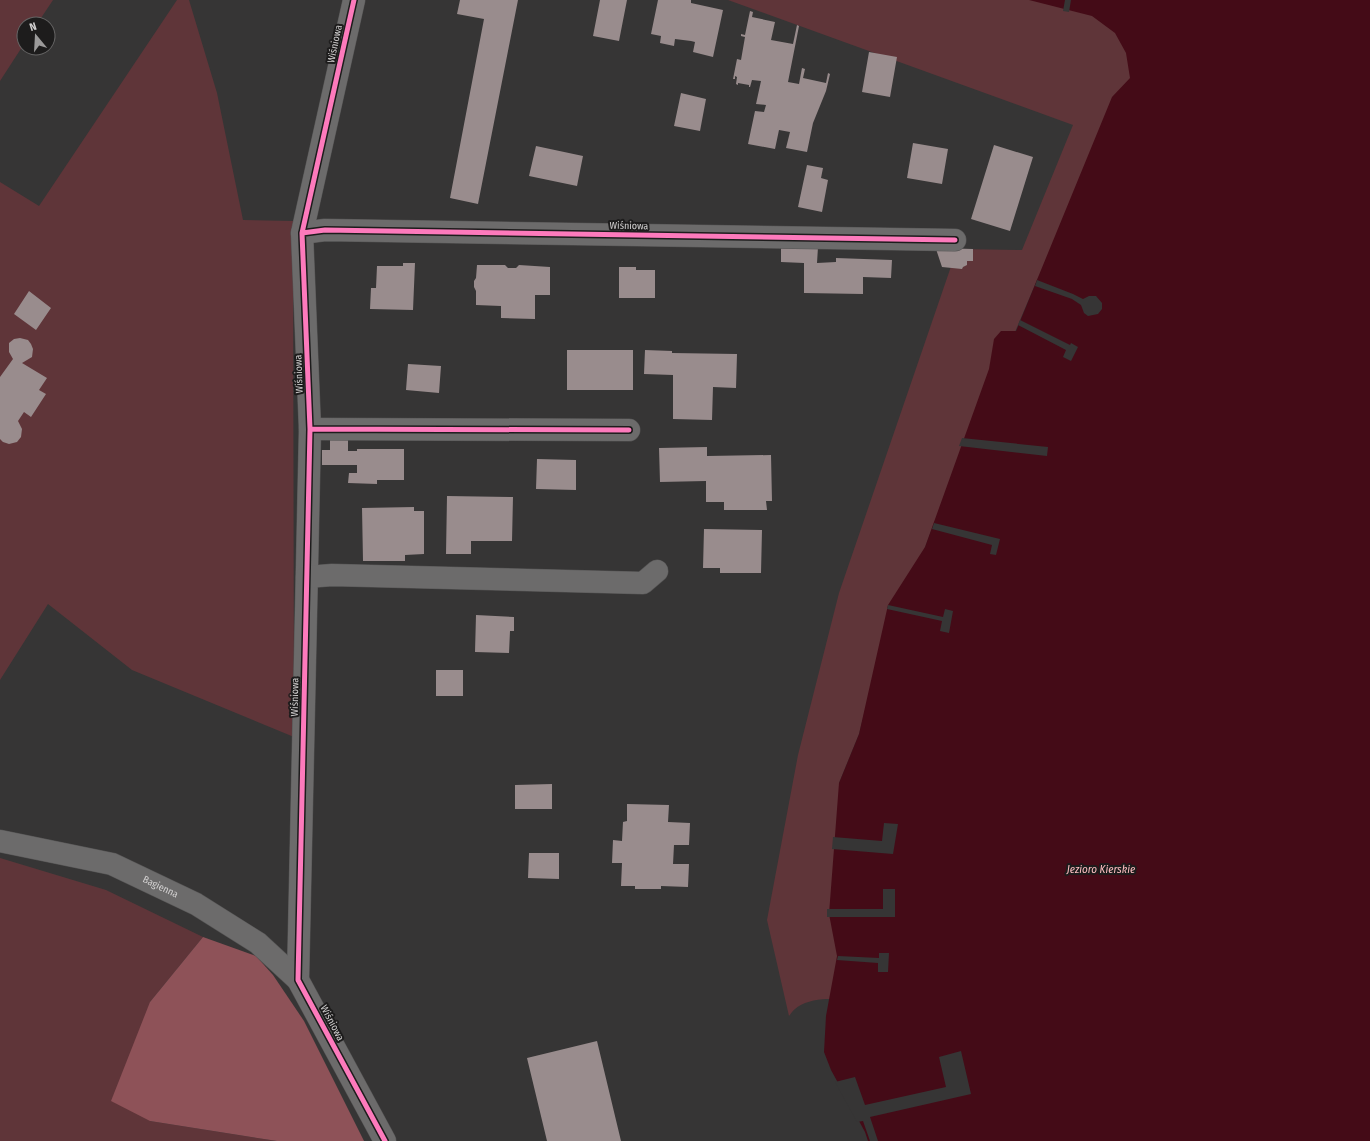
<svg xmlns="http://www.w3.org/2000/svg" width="1370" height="1141" font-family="'Fira Sans Condensed',sans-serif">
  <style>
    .green { fill: #5f3539 }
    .forest { fill: #8e5258 }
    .water { fill: #440b17 }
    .pier { fill: #363535 }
    .building { fill: #998c8d }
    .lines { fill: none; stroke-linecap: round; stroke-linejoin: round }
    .minor-casing { stroke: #555454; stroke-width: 23 }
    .minor { stroke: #6c6b6b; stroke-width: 22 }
    .cycleway-casing { stroke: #1d1c1c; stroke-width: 8 }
    .cycleway { stroke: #fd7abc; stroke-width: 5 }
    .labels { text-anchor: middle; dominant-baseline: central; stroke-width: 4; stroke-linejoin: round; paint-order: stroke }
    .street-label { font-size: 10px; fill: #d2d0d0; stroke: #1d1c1c }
    .water-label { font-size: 11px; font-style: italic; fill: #febfc2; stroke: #1d1c1c }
  </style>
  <rect width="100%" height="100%" fill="#363535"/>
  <path class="green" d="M 0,0 L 53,0 L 37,24 L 24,24 L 24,44 L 0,81 Z
    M 177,0 L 189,0 L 217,93 L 243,220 L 293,221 L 294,737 L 132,670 L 48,604 L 0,680 L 0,182 L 39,206 Z
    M 728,0 L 1186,0 L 1037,280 L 934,523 L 865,710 L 859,734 L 839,783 L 867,917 L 835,1000 C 824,997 804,1001 795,1009 C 792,1011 791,1014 789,1016 L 767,920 L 798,755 L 839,593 L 957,249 L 1022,250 L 1073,125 Z
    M 0,858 L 106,890 L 203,937 L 150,1002 L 150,1121 L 277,1141 L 0,1141 Z"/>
  <path class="forest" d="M 203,937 L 256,956 L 273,975 L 304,1021 L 364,1141 L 277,1141 L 150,1121 L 111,1101 L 150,1002 Z"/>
  <path class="water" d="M 1029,0 L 1370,0 L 1370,1141 L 868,1141 L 865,1132 L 831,1070 L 824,1052 L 826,1016 L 837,956 L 829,914 L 839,783 L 859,734 L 888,605 L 925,547 L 989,369 L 994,339 L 1001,331 L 1016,331 L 1112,97 L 1130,78 L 1126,53 L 1115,33 L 1092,16 Z"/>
  <path class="pier" d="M 1065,0 L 1071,0 L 1069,12 L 1063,11 Z
    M 1037,280 L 1073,294 L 1083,299 L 1089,296 L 1096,296 L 1102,303 L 1102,309 L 1098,314 L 1088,316 L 1084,313 L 1081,305 L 1072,299 L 1035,286 Z
    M 1020,320 L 1070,345 L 1071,343 L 1078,347 L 1071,361 L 1063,357 L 1066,350 L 1018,325 Z
    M 962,438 L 1048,447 L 1047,456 L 959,446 Z
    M 934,523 L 1000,539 L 996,555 L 990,554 L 992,545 L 932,529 Z
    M 888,605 L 943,617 L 945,609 L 953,611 L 949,633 L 940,631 L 942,621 L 887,609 Z
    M 884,823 L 898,824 L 893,854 L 832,849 L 833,837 L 882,841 Z
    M 883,889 L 895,889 L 895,917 L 827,917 L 827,909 L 883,909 Z
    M 879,953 L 889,953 L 888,972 L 878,972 L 878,963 L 837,960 L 838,956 L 879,958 Z
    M 961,1051 L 971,1094 L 870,1117 L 878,1141 L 870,1141 L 863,1121 L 857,1122 L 835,1082 L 855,1077 L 865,1105 L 946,1087 L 939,1057 Z"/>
  <path class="building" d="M 460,0 L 518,0 L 478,204 L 450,198 L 484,19 L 457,14 Z
    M 600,0 L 627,0 L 619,41 L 593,36 Z
    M 658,0 L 691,0 L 691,3 L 723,10 L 713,57 L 693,52 L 695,42 L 691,41 L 675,39 L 674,46 L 660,43 L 661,36 L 651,34 Z
    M 750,11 L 753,12 L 752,17 L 775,22 L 771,40 L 793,44 L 797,25 L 799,26 L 788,82 L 799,84 L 802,68 L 805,69 L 803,78 L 826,83 L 828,73 L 830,74 L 826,91 L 813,123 L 807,152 L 786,148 L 790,132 L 779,130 L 775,149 L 748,144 L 755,111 L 764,112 L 766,105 L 756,104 L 761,81 L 752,80 L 750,87 L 749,87 L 749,85 L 738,83 L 738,85 L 736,84 L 737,77 L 735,76 L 735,79 L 733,79 L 737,59 L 741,60 L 745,37 L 741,36 L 741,34 L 745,35 Z
    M 869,52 L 897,57 L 890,97 L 862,92 Z
    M 681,93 L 706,99 L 700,131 L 674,126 Z
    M 913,143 L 948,149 L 942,184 L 907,178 Z
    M 994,145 L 1033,157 L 1010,231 L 971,219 Z
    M 536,146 L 583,156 L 577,186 L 529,176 Z
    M 807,165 L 823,168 L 821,178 L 828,180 L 822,212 L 798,207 Z
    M 781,246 L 818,247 L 817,263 L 836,262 L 836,258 L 892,260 L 891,278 L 863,277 L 863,294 L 804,293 L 804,263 L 781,262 Z
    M 938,248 L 973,249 L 973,261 L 967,261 L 967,265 L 963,267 L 962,269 L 942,267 L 936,249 Z
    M 403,263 L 415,263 L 413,310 L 370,309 L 371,288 L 376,288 L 377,266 L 403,266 Z
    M 477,265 L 505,265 L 508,268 L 516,268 L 519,265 L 550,267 L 550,295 L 535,295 L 535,319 L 501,318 L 501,306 L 476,305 L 476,291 L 474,287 L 474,281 L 476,278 Z
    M 619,267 L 636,267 L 636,270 L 655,270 L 655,298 L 619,298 Z
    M 29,291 L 51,308 L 36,330 L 14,314 Z
    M 20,338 L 28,340 L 31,344 L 33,349 L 32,357 L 22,363 L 47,378 L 39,390 L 46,394 L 31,417 L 24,412 L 18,421 L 22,429 L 21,437 L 17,442 L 9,444 L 3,442 L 0,439 L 0,377 L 13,359 L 9,352 L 9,343 L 14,339 Z
    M 567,350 L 633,350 L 633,390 L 567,390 Z
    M 645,350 L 672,351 L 672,353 L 737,354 L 736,388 L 713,387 L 712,420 L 673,419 L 673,375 L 644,374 Z
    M 408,364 L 441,366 L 439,393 L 406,390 Z
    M 330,439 L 348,439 L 348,451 L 357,451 L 357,449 L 404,449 L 404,480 L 377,480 L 377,484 L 348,483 L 349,473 L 357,473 L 357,465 L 322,465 L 322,450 L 330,450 Z
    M 707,447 L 707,456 L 771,455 L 772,501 L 766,501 L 767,510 L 724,510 L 724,502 L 706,502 L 706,481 L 660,482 L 659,448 Z
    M 537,459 L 576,460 L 576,490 L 536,489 Z
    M 447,496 L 513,497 L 512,541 L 471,541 L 471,554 L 446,554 Z
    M 414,507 L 414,511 L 424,511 L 424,554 L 405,555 L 405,561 L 363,561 L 362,508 Z
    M 704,529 L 762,530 L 761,573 L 720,573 L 720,568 L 703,568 Z
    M 476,615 L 514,617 L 514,631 L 510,631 L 509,653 L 475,652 Z
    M 436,670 L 463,670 L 463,696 L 436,696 Z
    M 552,784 L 552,809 L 515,809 L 515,785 Z
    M 627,804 L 669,805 L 668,822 L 690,823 L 689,845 L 674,845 L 673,864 L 689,864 L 688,887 L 661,886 L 661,889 L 635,889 L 635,886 L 621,886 L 622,863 L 612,863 L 613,840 L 622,841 L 623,822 L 627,821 Z
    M 529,853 L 559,853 L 559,879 L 528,878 Z
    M 597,1041 L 621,1141 L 547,1141 L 527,1058 Z"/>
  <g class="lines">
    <defs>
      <g id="minor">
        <path d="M 354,0 L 302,233 L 310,429 L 298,980 L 385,1141"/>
        <path d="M 302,233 L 325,230 L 955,240"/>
        <path d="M 310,429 L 629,430"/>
        <path d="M 307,577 L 332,575 L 643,583 L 657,571"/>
        <path id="s1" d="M 0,841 L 112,864 L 196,904 L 258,943 L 298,980"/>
      </g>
    </defs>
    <use href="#minor" class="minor-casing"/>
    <use href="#minor" class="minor"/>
    <defs>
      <path id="cycleway" d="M 354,0 L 302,233 L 310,429 L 298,980 L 385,1141
        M 302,233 L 325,230 L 955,240
        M 310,429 L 629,430"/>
    </defs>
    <use href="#cycleway" class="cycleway-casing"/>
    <use href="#cycleway" class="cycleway"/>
  </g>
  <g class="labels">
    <g class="street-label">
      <text transform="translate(335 44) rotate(-78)">Wiśniowa</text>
      <text transform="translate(629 226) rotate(1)">Wiśniowa</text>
      <text transform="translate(299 374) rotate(-92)">Wiśniowa</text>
      <text transform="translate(295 697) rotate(-89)">Wiśniowa</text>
      <text stroke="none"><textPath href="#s1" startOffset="168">Bagienna</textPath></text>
      <text transform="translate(332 1023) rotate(62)">Wiśniowa</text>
    </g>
    <g class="water-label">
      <text x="1101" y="869">Jezioro Kierskie</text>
    </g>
  </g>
  <g transform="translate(36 36) rotate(342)"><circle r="19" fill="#1d1c1c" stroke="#656464"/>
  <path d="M0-3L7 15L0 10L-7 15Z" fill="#9b9a9a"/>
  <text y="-6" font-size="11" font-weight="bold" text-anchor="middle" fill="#d2d0d0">N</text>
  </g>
</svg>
